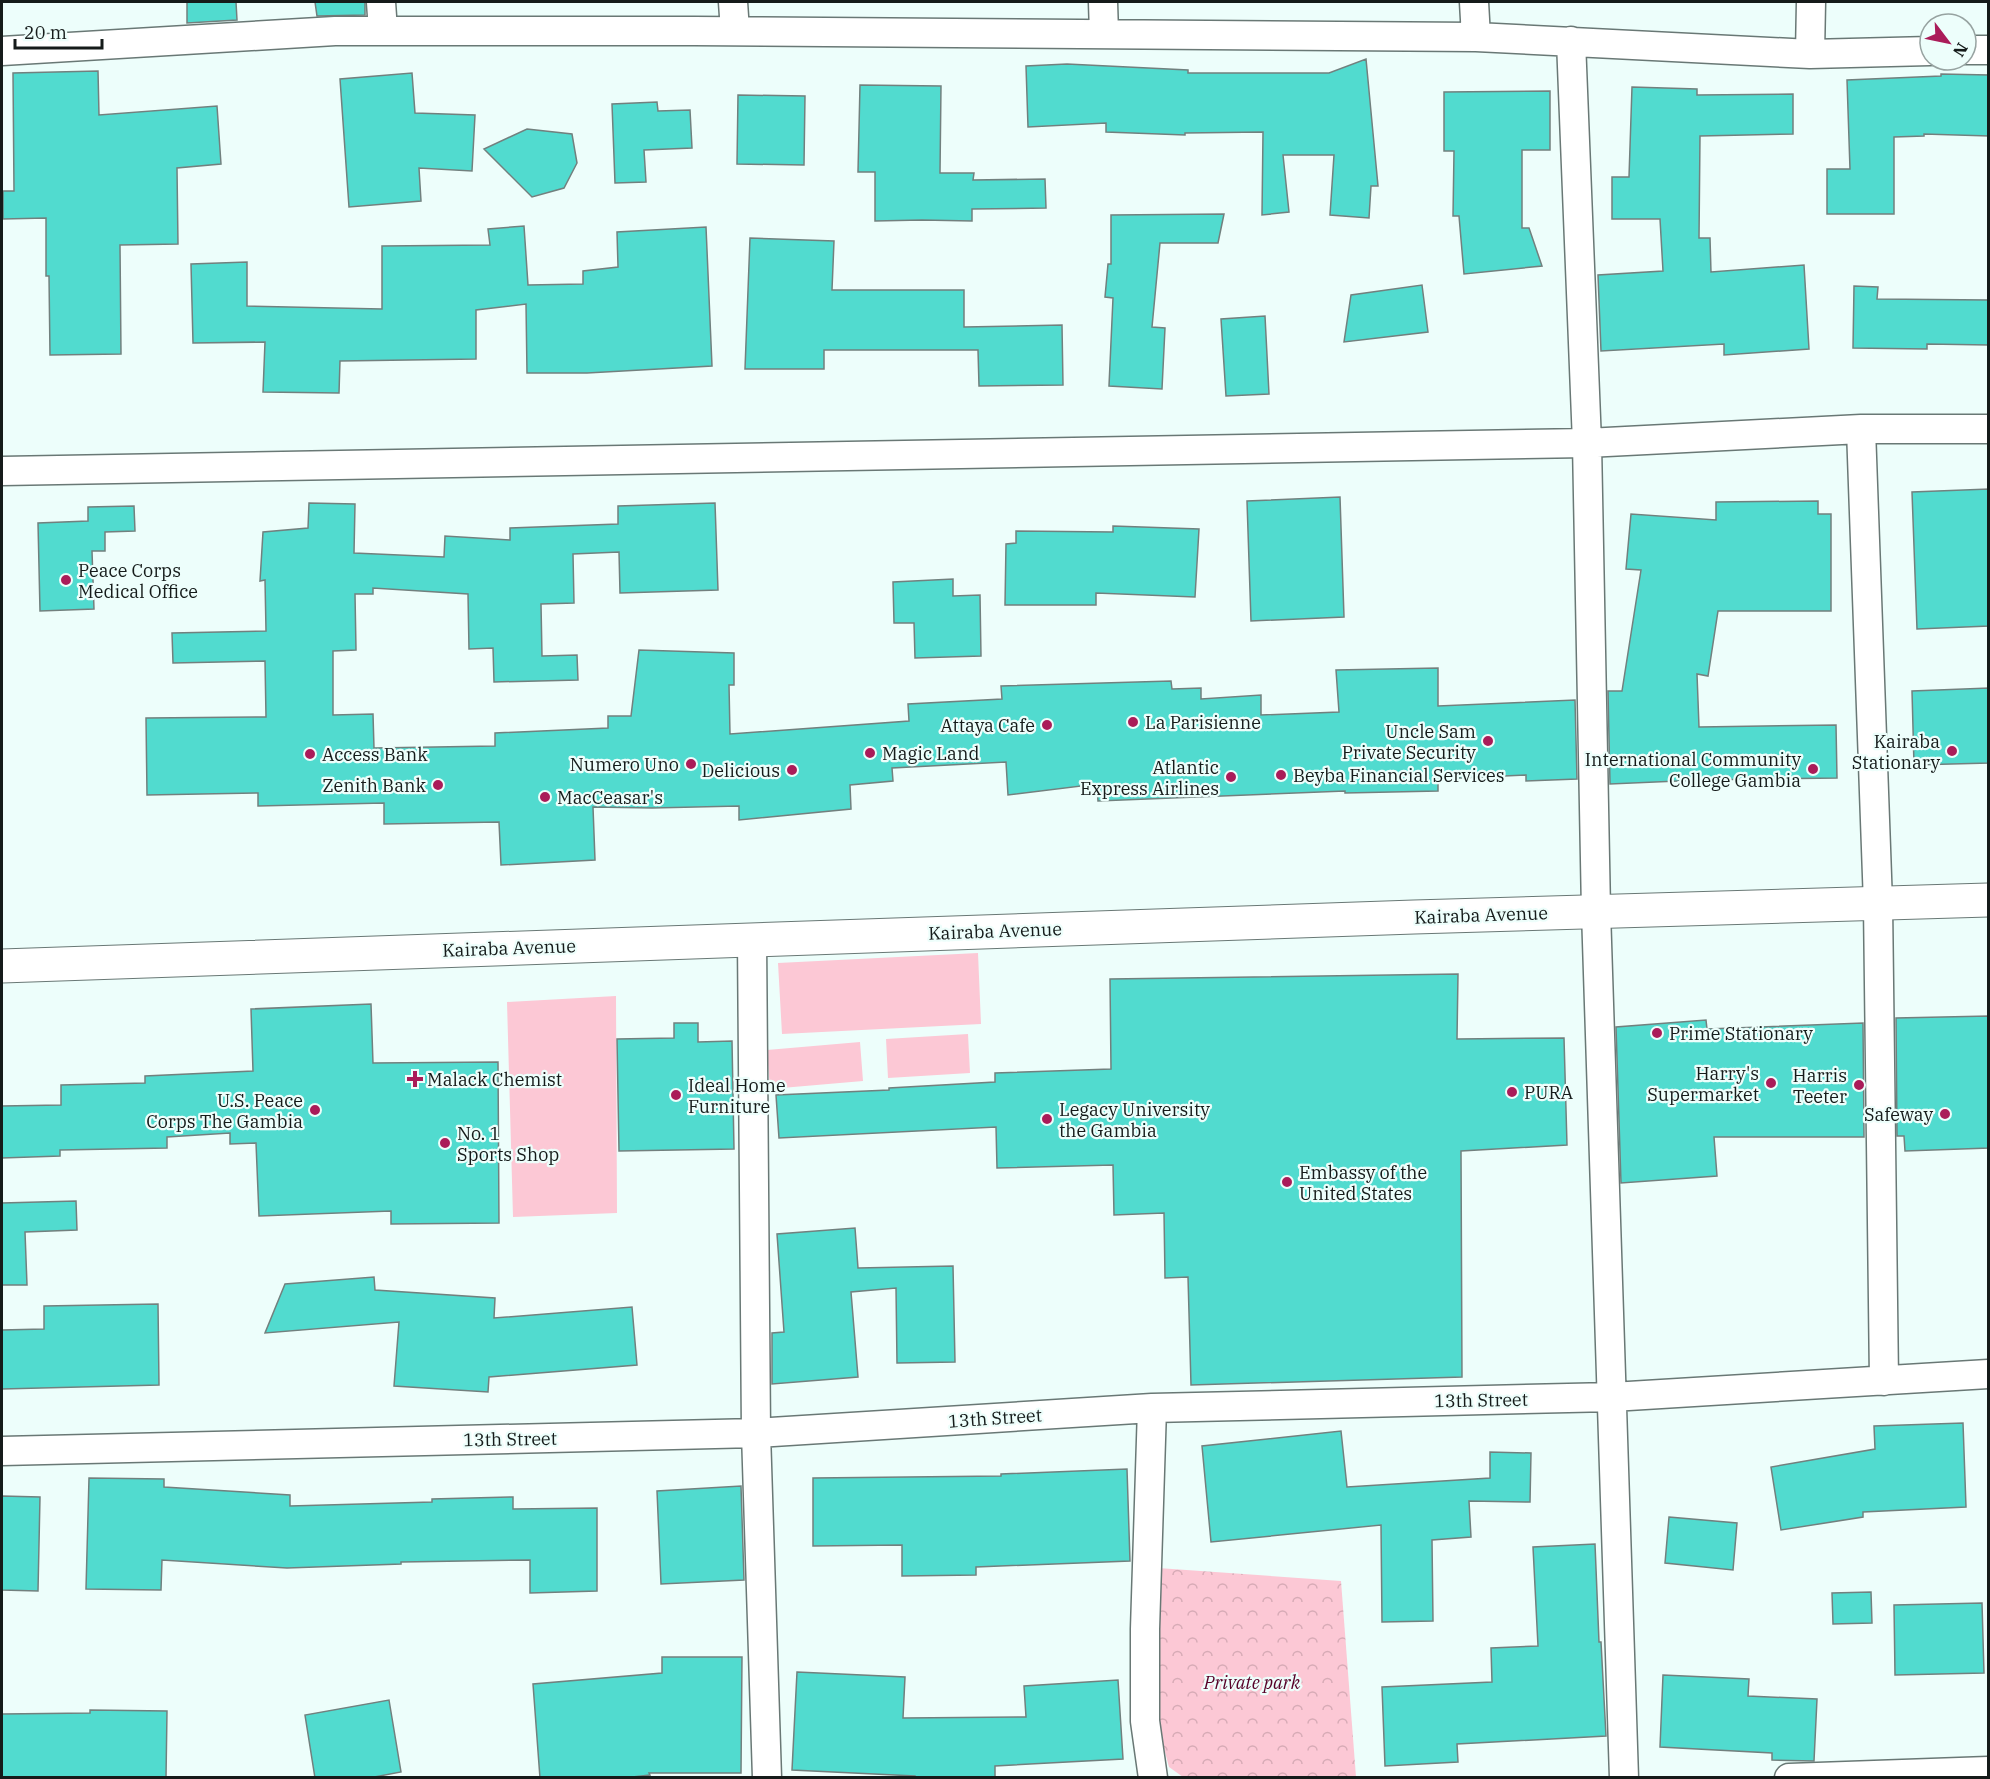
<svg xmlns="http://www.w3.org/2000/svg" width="1990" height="1779" font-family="'IBM Plex Serif',serif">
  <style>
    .green { fill: #fcc8d5 }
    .park { fill: url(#park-crowns) }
    .building { fill: #51dbcf; stroke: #72807e; stroke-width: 1.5 }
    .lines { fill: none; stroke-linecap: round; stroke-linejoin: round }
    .minor-casing { stroke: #697875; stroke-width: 31 }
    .tertiary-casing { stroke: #697875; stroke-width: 35 }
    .minor { stroke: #fff; stroke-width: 28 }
    .tertiary { stroke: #fff; stroke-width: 33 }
    .poi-dot { fill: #aa1c59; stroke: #edfefb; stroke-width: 2 }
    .labels { text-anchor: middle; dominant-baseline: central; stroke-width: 4.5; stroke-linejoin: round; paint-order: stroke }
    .poi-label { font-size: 18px; fill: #151b1a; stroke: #edfefb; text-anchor: start }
    .street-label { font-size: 18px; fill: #151b1a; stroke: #edfefb }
    .park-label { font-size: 18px; font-style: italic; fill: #570028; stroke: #edfefb }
  </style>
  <defs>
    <pattern id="park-crowns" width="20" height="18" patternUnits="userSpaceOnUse" patternTransform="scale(1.5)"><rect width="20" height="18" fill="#fcc8d5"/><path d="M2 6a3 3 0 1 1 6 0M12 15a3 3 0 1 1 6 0" fill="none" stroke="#d7abb6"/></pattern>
  </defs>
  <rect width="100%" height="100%" fill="#edfefb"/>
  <path class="green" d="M 978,953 L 981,1024 L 782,1034 L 778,963 Z
    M 616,996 L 617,1213 L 513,1217 L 507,1002 Z
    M 968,1034 L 970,1073 L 888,1078 L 886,1039 Z
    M 860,1042 L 863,1081 L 770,1089 L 767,1050 Z"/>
  <path class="park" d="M 1158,1568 L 1341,1581 L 1356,1777 L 1183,1777 L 1169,1767 L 1157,1722 Z"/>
  <path class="building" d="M 187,2 L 236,2 L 237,20 L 187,23 Z
    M 315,2 L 365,2 L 365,15 L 317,16 Z
    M 1366,59 L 1378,186 L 1371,186 L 1369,218 L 1330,215 L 1334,155 L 1283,155 L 1289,212 L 1262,215 L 1263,132 L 1185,133 L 1185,135 L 1106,132 L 1106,123 L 1028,127 L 1026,66 L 1067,64 L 1188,70 L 1188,73 L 1329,73 Z
    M 98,71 L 99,115 L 217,106 L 221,164 L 177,168 L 178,244 L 120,245 L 121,354 L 50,355 L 49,276 L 46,276 L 46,218 L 3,219 L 3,191 L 14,191 L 13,73 Z
    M 412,73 L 415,113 L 475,115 L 472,171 L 419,168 L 421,201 L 349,207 L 340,79 Z
    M 1941,74 L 1989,75 L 1989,136 L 1924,134 L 1924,136 L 1894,137 L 1894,214 L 1827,214 L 1827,169 L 1850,169 L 1847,80 L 1941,76 Z
    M 860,85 L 941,86 L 940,173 L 974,173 L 973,180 L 1045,179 L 1046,208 L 972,209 L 972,221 L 922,220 L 875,221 L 875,172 L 858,172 Z
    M 1632,87 L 1697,89 L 1697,95 L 1793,94 L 1793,134 L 1700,136 L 1699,238 L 1710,238 L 1711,272 L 1804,265 L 1809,349 L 1724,355 L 1724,344 L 1601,351 L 1598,275 L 1663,271 L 1660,219 L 1612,219 L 1612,177 L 1629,177 Z
    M 1550,91 L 1550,150 L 1522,150 L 1522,228 L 1529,228 L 1542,266 L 1464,274 L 1459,216 L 1453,216 L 1454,151 L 1444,151 L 1444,92 Z
    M 738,95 L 805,96 L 804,165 L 737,164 Z
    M 657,102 L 658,111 L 690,110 L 692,148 L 644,150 L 646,182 L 615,183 L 612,104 Z
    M 527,129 L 572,134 L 577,163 L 564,188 L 532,197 L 484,149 Z
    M 1224,214 L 1218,243 L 1160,243 L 1152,327 L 1165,328 L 1162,389 L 1109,386 L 1113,298 L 1105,297 L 1108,264 L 1111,264 L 1111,215 Z
    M 524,226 L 528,285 L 583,284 L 583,271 L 618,267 L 617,232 L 706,227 L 712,366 L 587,373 L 527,373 L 526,304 L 476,310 L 476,359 L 340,361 L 339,393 L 263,392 L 265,342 L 193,343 L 191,264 L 247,262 L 247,306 L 382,309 L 382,246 L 490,245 L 488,229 Z
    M 750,238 L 834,241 L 832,290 L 964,290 L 964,327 L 1062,325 L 1063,385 L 979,386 L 978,350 L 824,350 L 824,369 L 745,369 Z
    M 1422,285 L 1428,332 L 1344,342 L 1351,295 Z
    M 1854,286 L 1878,287 L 1877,299 L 1989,300 L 1989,345 L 1927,344 L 1927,349 L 1853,348 Z
    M 1265,316 L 1269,394 L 1226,396 L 1221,319 Z
    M 1989,489 L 1989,626 L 1917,629 L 1912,492 Z
    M 1340,497 L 1344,617 L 1251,621 L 1247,501 Z
    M 1818,501 L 1818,514 L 1831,514 L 1831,611 L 1718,611 L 1708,676 L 1697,674 L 1699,727 L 1836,725 L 1837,778 L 1701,780 L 1610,784 L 1608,691 L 1622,691 L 1641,570 L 1626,569 L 1631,514 L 1716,520 L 1716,502 Z
    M 309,503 L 355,504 L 354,553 L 444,557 L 445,536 L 510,540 L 510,528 L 618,524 L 618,506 L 715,503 L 718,590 L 620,593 L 619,552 L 573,554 L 574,603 L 541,604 L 542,656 L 577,655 L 578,680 L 494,682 L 493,648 L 469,649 L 468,594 L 373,588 L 373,594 L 355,594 L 356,650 L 333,651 L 333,715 L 373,714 L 374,748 L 495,746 L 495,733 L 608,728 L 608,716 L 631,716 L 639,650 L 734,653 L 734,685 L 729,685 L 730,734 L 909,721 L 908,704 L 1002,699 L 1001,686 L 1171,681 L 1172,689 L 1201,688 L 1201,699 L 1261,695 L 1261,715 L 1339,712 L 1336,670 L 1438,668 L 1438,706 L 1575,700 L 1577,779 L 1526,781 L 1526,775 L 1438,779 L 1438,791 L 1345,793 L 1345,791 L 1098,801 L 1097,784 L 1008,795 L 1006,762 L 892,768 L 893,781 L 850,785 L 851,809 L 739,820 L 739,806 L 652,808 L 593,807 L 595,860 L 501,865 L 499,822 L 384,824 L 384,803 L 258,806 L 258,793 L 147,795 L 146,718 L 266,717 L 265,661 L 173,663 L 172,633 L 266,631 L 265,580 L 260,581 L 263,532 L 308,528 Z
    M 134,506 L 135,531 L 105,532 L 105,551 L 92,551 L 94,609 L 40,611 L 38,523 L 88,521 L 88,507 Z
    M 1113,526 L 1199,529 L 1195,597 L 1096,593 L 1096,605 L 1005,605 L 1006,544 L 1016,543 L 1016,531 L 1113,532 Z
    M 953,579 L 953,596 L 980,595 L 981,656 L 915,658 L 914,623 L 894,623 L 893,582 Z
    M 1989,688 L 1989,763 L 1914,765 L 1912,691 Z
    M 1458,974 L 1457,1039 L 1564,1038 L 1567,1145 L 1461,1151 L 1462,1377 L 1191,1385 L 1188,1277 L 1165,1278 L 1164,1213 L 1114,1215 L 1113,1165 L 997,1168 L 996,1127 L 779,1138 L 776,1095 L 889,1090 L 889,1088 L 995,1082 L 995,1073 L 1111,1069 L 1110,979 Z
    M 371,1004 L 373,1063 L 498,1062 L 499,1223 L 391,1224 L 391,1211 L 259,1216 L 256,1143 L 230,1144 L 230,1133 L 167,1137 L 167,1148 L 60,1150 L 60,1156 L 2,1158 L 2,1106 L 61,1105 L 61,1085 L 145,1083 L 145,1076 L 253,1071 L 251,1009 Z
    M 1989,1016 L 1989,1148 L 1905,1151 L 1904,1136 L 1897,1136 L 1896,1018 Z
    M 1706,1020 L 1707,1029 L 1863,1023 L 1864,1137 L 1714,1137 L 1717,1176 L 1621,1183 L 1616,1027 Z
    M 674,1023 L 698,1023 L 698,1042 L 732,1041 L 734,1149 L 619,1151 L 617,1039 L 674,1038 Z
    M 76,1201 L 77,1230 L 25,1232 L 27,1285 L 2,1285 L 2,1203 Z
    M 855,1228 L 858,1268 L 953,1266 L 955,1362 L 897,1363 L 896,1288 L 851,1292 L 858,1377 L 772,1384 L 772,1333 L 784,1332 L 777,1234 Z
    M 374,1277 L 375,1290 L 495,1298 L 494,1318 L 632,1307 L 637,1365 L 489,1377 L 488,1392 L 394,1386 L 399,1322 L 265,1333 L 285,1284 Z
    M 158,1304 L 159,1385 L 2,1389 L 2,1330 L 44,1329 L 44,1306 Z
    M 1963,1423 L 1966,1507 L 1863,1512 L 1863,1517 L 1781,1530 L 1771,1467 L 1875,1449 L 1874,1426 Z
    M 1341,1431 L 1347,1487 L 1490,1478 L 1490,1452 L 1531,1453 L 1530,1502 L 1469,1501 L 1471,1537 L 1432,1540 L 1433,1621 L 1382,1622 L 1381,1525 L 1211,1542 L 1202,1446 Z
    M 1127,1469 L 1130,1561 L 976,1567 L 976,1575 L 902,1576 L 902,1545 L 813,1546 L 813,1478 L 1001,1476 L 1001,1474 Z
    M 89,1478 L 164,1479 L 164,1487 L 290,1495 L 290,1506 L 432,1502 L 432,1499 L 513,1497 L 513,1509 L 597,1508 L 597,1591 L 530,1593 L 530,1560 L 401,1562 L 401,1564 L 287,1568 L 162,1560 L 161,1590 L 86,1589 Z
    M 741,1486 L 744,1580 L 661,1584 L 657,1491 Z
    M 2,1496 L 40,1497 L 38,1591 L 2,1590 Z
    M 1669,1517 L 1737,1523 L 1733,1570 L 1665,1563 Z
    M 1595,1544 L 1599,1642 L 1601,1642 L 1606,1736 L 1457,1744 L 1458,1762 L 1385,1766 L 1382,1687 L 1492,1682 L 1491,1648 L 1538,1646 L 1533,1547 Z
    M 1871,1592 L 1872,1623 L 1833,1624 L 1832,1593 Z
    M 1982,1603 L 1984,1673 L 1895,1675 L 1894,1605 Z
    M 662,1657 L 742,1657 L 741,1773 L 649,1773 L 650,1775 L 623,1778 L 540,1778 L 533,1684 L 662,1673 Z
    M 797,1672 L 905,1677 L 903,1718 L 1026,1717 L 1024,1686 L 1118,1680 L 1123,1759 L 995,1766 L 995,1778 L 915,1778 L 915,1776 L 792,1770 Z
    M 1663,1675 L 1749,1679 L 1748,1696 L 1817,1699 L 1814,1761 L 1772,1760 L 1772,1753 L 1660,1747 Z
    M 389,1700 L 401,1772 L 369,1778 L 315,1778 L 305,1715 Z
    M 90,1710 L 167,1711 L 166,1778 L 2,1778 L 2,1714 L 90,1713 Z"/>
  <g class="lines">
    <defs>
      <path id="minor" d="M 381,2 L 383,31
        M 733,2 L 735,31
        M 1103,2 L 1104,34
        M 1474,2 L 1476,37
        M 1571,41 L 1587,443 L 1596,911 L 1624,1778
        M 1966,50 L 1988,50
        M 2,51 L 335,31 L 694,31 L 1476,37 L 1810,54 L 1930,51
        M 1810,54 L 1811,2
        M 1861,429 L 1878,904 L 1884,1381
        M 2,471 L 1587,443 L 1861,429 L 1988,429
        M 752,939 L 756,1433 L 767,1778
        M 1152,1408 L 1145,1629 L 1145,1721 L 1153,1778
        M 2,1451 L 756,1433 L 1152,1408 L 1612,1397 L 1988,1374
        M 1789,1778 L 1988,1771"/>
      <path id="tertiary" d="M 2,966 L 1414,917 L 1988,900"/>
    </defs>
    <use href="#minor" class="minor-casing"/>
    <use href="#tertiary" class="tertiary-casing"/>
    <use href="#minor" class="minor"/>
    <use href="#tertiary" class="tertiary"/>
  </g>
  <g class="poi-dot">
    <circle cx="66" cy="580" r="6"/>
    <circle cx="1133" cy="722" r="6"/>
    <circle cx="1047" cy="725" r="6"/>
    <circle cx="1488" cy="741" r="6"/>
    <circle cx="1952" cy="751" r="6"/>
    <circle cx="870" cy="753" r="6"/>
    <circle cx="310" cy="754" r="6"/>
    <circle cx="691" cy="764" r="6"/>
    <circle cx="1813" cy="769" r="6"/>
    <circle cx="792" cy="770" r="6"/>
    <circle cx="1281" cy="775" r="6"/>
    <circle cx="1231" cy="777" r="6"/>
    <circle cx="438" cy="785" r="6"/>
    <circle cx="545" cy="797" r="6"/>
    <circle cx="1657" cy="1033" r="6"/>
    <path d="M412 1070h6v6h6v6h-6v6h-6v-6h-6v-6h6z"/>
    <circle cx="1771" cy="1083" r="6"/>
    <circle cx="1859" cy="1085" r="6"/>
    <circle cx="1512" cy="1092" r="6"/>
    <circle cx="676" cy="1095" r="6"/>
    <circle cx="315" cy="1110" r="6"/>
    <circle cx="1945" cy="1114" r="6"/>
    <circle cx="1047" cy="1119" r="6"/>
    <circle cx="445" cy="1143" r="6"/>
    <circle cx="1287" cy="1182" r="6"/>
  </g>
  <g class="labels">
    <g class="poi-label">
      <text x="78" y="570">Peace Corps<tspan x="78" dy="21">Medical Office</tspan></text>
      <text x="1145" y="722">La Parisienne</text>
      <text x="1035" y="725" text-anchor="end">Attaya Cafe</text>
      <text x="1476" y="731" text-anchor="end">Uncle Sam<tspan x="1476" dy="21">Private Security</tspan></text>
      <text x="1940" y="741" text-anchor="end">Kairaba<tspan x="1940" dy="21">Stationary</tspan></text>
      <text x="882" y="753">Magic Land</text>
      <text x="322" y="754">Access Bank</text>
      <text x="1801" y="759" text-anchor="end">International Community<tspan x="1801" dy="21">College Gambia</tspan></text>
      <text x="679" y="764" text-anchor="end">Numero Uno</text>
      <text x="1219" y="767" text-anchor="end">Atlantic<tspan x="1219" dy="21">Express Airlines</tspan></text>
      <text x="780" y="770" text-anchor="end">Delicious</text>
      <text x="1293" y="775">Beyba Financial Services</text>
      <text x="426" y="785" text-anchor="end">Zenith Bank</text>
      <text x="557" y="797">MacCeasar's</text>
      <text x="1669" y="1033">Prime Stationary</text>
      <text x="1759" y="1073" text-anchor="end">Harry's<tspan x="1759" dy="21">Supermarket</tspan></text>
      <text x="1847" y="1075" text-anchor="end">Harris<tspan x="1847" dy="21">Teeter</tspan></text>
      <text x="427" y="1079">Malack Chemist</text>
      <text x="688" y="1085">Ideal Home<tspan x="688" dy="21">Furniture</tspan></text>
      <text x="1524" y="1092">PURA</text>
      <text x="303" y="1100" text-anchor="end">U.S. Peace<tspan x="303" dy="21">Corps The Gambia</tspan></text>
      <text x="1059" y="1109">Legacy University<tspan x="1059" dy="21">the Gambia</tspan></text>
      <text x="1933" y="1114" text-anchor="end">Safeway</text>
      <text x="457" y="1133">No. 1<tspan x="457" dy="21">Sports Shop</tspan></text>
      <text x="1299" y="1172">Embassy of the<tspan x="1299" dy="21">United States</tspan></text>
    </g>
    <g class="street-label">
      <text transform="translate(1481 915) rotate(-2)">Kairaba Avenue</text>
      <text transform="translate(995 931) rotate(-2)">Kairaba Avenue</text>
      <text transform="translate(509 948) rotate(-2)">Kairaba Avenue</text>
      <text transform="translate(1481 1400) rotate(-1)">13th Street</text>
      <text transform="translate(995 1418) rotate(-4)">13th Street</text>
      <text transform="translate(510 1439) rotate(-1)">13th Street</text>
    </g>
    <g class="park-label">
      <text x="1252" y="1682">Private park</text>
    </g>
  </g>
  <rect width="1990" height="1779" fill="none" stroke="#151b1a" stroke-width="6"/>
  <g transform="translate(1948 42) rotate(122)"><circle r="28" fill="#edfefb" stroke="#97a3a1" stroke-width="1.5"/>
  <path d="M0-4.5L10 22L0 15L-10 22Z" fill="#aa1c59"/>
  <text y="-9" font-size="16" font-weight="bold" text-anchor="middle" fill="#151b1a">N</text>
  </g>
  <path d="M15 39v9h87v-9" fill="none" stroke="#151b1a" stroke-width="3"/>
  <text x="24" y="39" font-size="18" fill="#151b1a" stroke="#edfefb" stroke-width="4.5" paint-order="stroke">20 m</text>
</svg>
